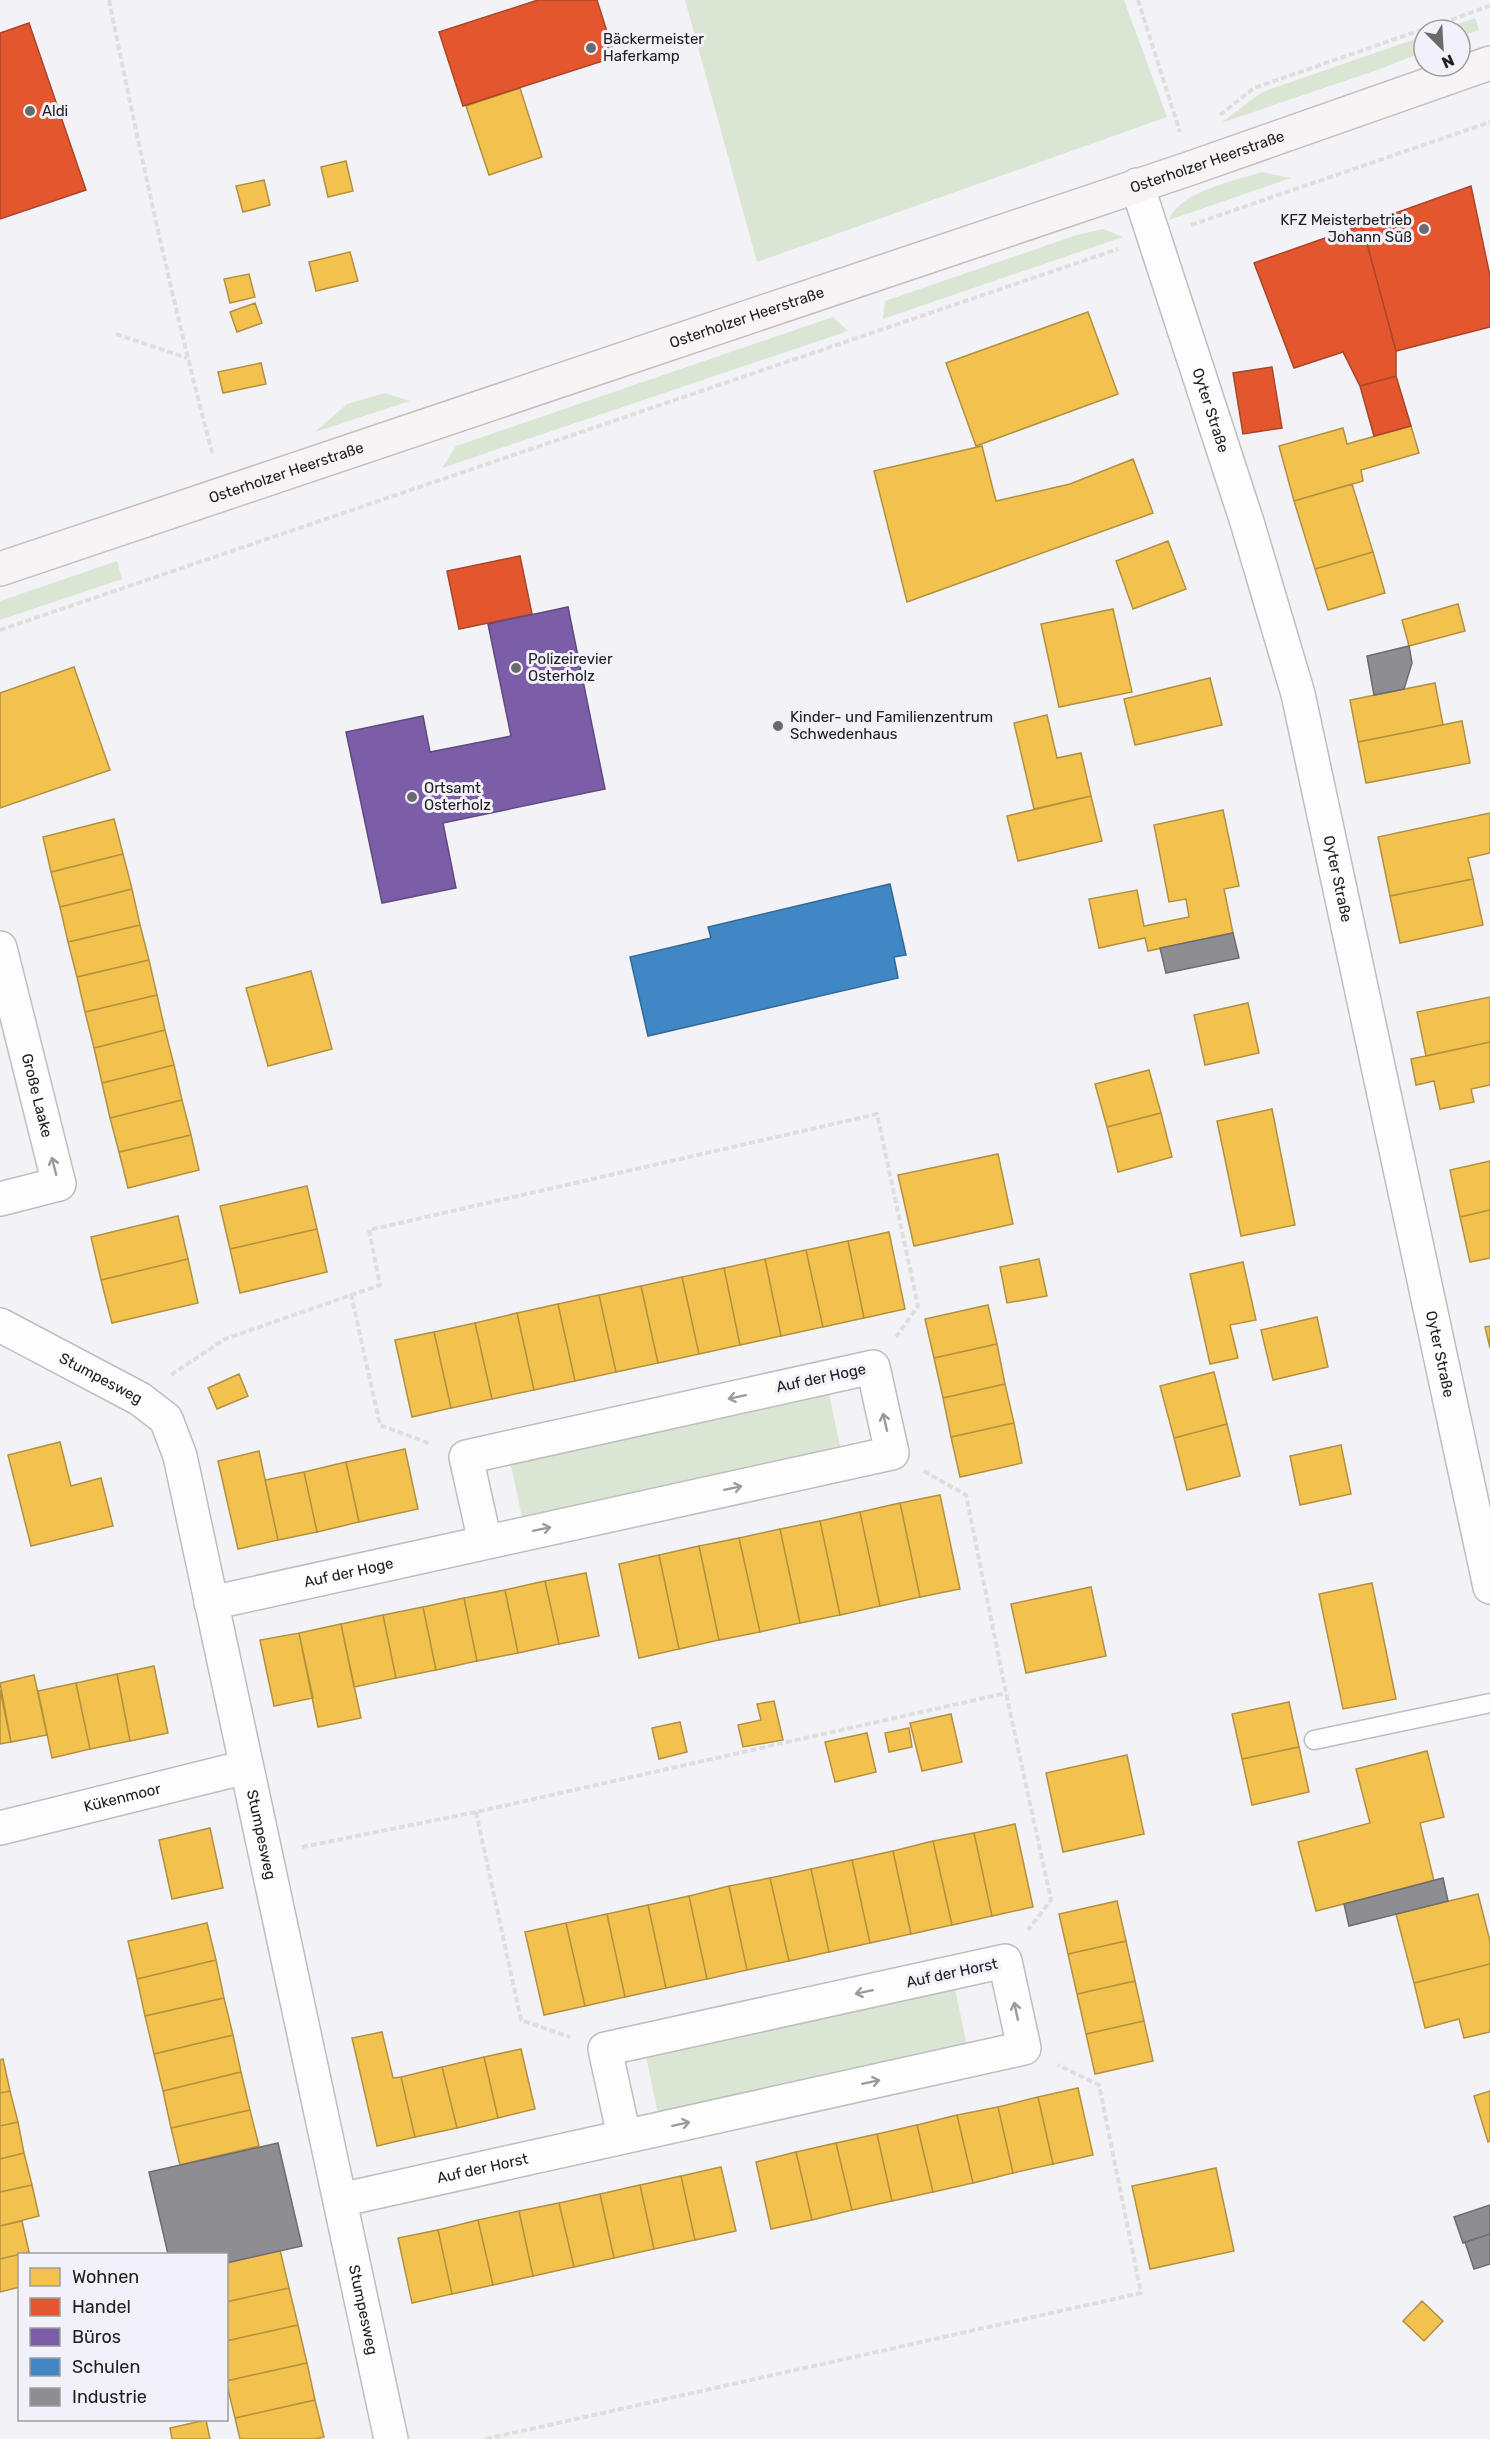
<svg xmlns="http://www.w3.org/2000/svg" width="1490" height="2439" font-family="Rubik,sans-serif">
  <style>
    .green { fill: #dae6d3 }
    .homes { fill: #f2c14e; stroke: #b39141; stroke-width: 1.5 }
    .shops { fill: #e4572e; stroke: #a9462b; stroke-width: 1.5 }
    .offices { fill: #7b5ea7; stroke: #604b7f; stroke-width: 1.5 }
    .schools { fill: #3f88c5; stroke: #366994; stroke-width: 1.5 }
    .industry { fill: #8d8d92; stroke: #6c6c71; stroke-width: 1.5 }
    .lines { fill: none; stroke-linecap: round; stroke-linejoin: round }
    .lane-casing { stroke: #bebdc0; stroke-width: 21 }
    .street-casing { stroke: #bebdc0; stroke-width: 36 }
    .primary-casing { stroke: #c5bdbf; stroke-width: 36 }
    .path { stroke: #dedede; stroke-width: 4; stroke-dasharray: 6 3; stroke-linecap: butt }
    .lane { stroke: #fdfdfe; stroke-width: 18 }
    .street { stroke: #fdfdfe; stroke-width: 33 }
    .primary { stroke: #f8f3f4; stroke-width: 33 }
    .oneway { stroke: #9a9a9b }
    .poi-dot { fill: #6a6a6d; stroke: #f2f0f8; stroke-width: 2 }
    .labels { text-anchor: middle; dominant-baseline: central; stroke-width: 6; stroke-linejoin: round; paint-order: stroke }
    .poi-label { font-size: 15px; fill: #202023; stroke: #f2f0f8; text-anchor: start }
    .street-label { font-size: 15px; fill: #202023; stroke: #f2f0f8 }
  </style>
  <rect width="100%" height="100%" fill="#f3f2f6"/>
  <path class="green" d="M 685,0 L 1124,0 L 1167,117 L 757,262 Z
    M 1475,18 L 1479,30 L 1460,37 L 1460,30 L 1440,30 Z
    M 1424,36 L 1424,52 L 1377,70 L 1221,123 L 1262,92 Z
    M 1262,172 L 1291,178 L 1169,220 C 1178,192 1235,181 1262,172 Z
    M 1103,229 L 1123,237 L 883,319 L 885,301 L 1077,235 Z
    M 833,317 L 848,331 L 442,468 L 456,446 Z
    M 385,393 L 410,401 L 315,432 L 347,404 Z
    M 117,561 L 122,579 L 0,620 L 0,601 Z
    M 829,1394 L 841,1450 L 522,1517 L 510,1461 Z
    M 955,1989 L 967,2046 L 658,2114 L 646,2057 Z"/>
  <path class="homes" d="M 520,88 L 542,157 L 489,175 L 466,106 Z
    M 346,161 L 353,191 L 328,197 L 321,167 Z
    M 264,180 L 270,205 L 243,212 L 236,186 Z
    M 350,252 L 358,281 L 316,291 L 309,262 Z
    M 249,274 L 255,297 L 230,303 L 224,279 Z
    M 255,303 L 262,323 L 237,332 L 230,312 Z
    M 1088,312 L 1118,394 L 976,446 L 946,363 Z
    M 261,363 L 266,384 L 223,393 L 218,372 Z
    M 1411,426 L 1419,453 L 1361,470 L 1363,481 L 1294,501 L 1279,446 L 1343,428 L 1347,444 Z
    M 982,446 L 996,501 L 1070,484 L 1133,459 L 1153,513 L 907,602 L 874,471 Z
    M 1352,484 L 1373,552 L 1315,569 L 1294,501 Z
    M 1168,541 L 1186,589 L 1133,609 L 1116,561 Z
    M 1373,552 L 1385,593 L 1328,610 L 1315,569 Z
    M 1458,604 L 1465,631 L 1409,646 L 1402,620 Z
    M 1113,609 L 1132,692 L 1059,707 L 1041,624 Z
    M 74,667 L 110,770 L 0,808 L 0,693 Z
    M 1210,678 L 1222,725 L 1135,745 L 1124,699 Z
    M 1435,683 L 1443,725 L 1358,742 L 1350,700 Z
    M 1047,715 L 1057,758 L 1081,753 L 1091,796 L 1034,809 L 1014,723 Z
    M 1462,721 L 1470,763 L 1366,783 L 1358,742 Z
    M 1091,796 L 1102,841 L 1018,861 L 1007,816 Z
    M 1223,810 L 1239,886 L 1224,889 L 1233,933 L 1148,951 L 1145,938 L 1099,948 L 1089,899 L 1137,890 L 1144,926 L 1189,917 L 1186,899 L 1169,902 L 1154,825 Z
    M 1490,813 L 1490,853 L 1468,858 L 1473,879 L 1390,896 L 1378,837 Z
    M 114,819 L 123,854 L 51,872 L 43,837 Z
    M 123,854 L 132,889 L 60,907 L 51,872 Z
    M 1473,879 L 1483,925 L 1400,943 L 1390,896 Z
    M 132,889 L 140,925 L 68,942 L 60,907 Z
    M 140,925 L 149,960 L 77,977 L 68,942 Z
    M 149,960 L 157,995 L 85,1012 L 77,977 Z
    M 311,971 L 332,1049 L 268,1066 L 246,988 Z
    M 157,995 L 165,1030 L 94,1048 L 85,1012 Z
    M 1490,997 L 1490,1042 L 1426,1056 L 1417,1012 Z
    M 1248,1003 L 1259,1053 L 1205,1065 L 1194,1015 Z
    M 165,1030 L 174,1065 L 102,1083 L 94,1048 Z
    M 1490,1042 L 1490,1085 L 1471,1089 L 1474,1102 L 1440,1109 L 1434,1081 L 1416,1085 L 1411,1059 Z
    M 174,1065 L 182,1100 L 110,1118 L 102,1083 Z
    M 1149,1070 L 1161,1113 L 1107,1127 L 1095,1084 Z
    M 182,1100 L 191,1135 L 119,1152 L 110,1118 Z
    M 1272,1109 L 1295,1225 L 1241,1236 L 1217,1121 Z
    M 1161,1113 L 1172,1157 L 1118,1172 L 1107,1127 Z
    M 191,1135 L 199,1170 L 128,1188 L 119,1152 Z
    M 998,1154 L 1013,1224 L 914,1246 L 898,1175 Z
    M 1490,1161 L 1490,1210 L 1460,1217 L 1450,1170 Z
    M 307,1186 L 317,1229 L 230,1249 L 220,1206 Z
    M 1490,1210 L 1490,1258 L 1470,1262 L 1460,1217 Z
    M 178,1216 L 188,1259 L 101,1280 L 91,1237 Z
    M 317,1229 L 327,1272 L 240,1293 L 230,1249 Z
    M 889,1232 L 905,1309 L 864,1318 L 848,1241 Z
    M 848,1241 L 864,1318 L 823,1327 L 806,1250 Z
    M 806,1250 L 823,1327 L 781,1336 L 765,1259 Z
    M 188,1259 L 198,1303 L 112,1323 L 101,1280 Z
    M 765,1259 L 781,1336 L 740,1345 L 724,1268 Z
    M 1039,1259 L 1047,1296 L 1007,1303 L 1000,1267 Z
    M 1243,1262 L 1256,1320 L 1230,1325 L 1238,1358 L 1210,1364 L 1190,1274 Z
    M 724,1268 L 740,1345 L 699,1354 L 682,1277 Z
    M 682,1277 L 699,1354 L 658,1363 L 641,1286 Z
    M 641,1286 L 658,1363 L 616,1372 L 599,1295 Z
    M 599,1295 L 616,1372 L 575,1381 L 558,1304 Z
    M 558,1304 L 575,1381 L 534,1390 L 517,1313 Z
    M 988,1305 L 997,1344 L 934,1358 L 925,1319 Z
    M 517,1313 L 534,1390 L 492,1399 L 475,1323 Z
    M 1317,1317 L 1328,1367 L 1273,1380 L 1261,1330 Z
    M 475,1323 L 492,1399 L 451,1408 L 434,1332 Z
    M 1490,1326 L 1490,1348 L 1485,1327 Z
    M 434,1332 L 451,1408 L 412,1417 L 395,1340 Z
    M 997,1344 L 1005,1384 L 943,1398 L 934,1358 Z
    M 1214,1372 L 1227,1424 L 1174,1438 L 1160,1386 Z
    M 239,1374 L 248,1396 L 217,1409 L 208,1388 Z
    M 1005,1384 L 1014,1423 L 951,1437 L 943,1398 Z
    M 1014,1423 L 1022,1463 L 960,1477 L 951,1437 Z
    M 1227,1424 L 1240,1476 L 1187,1490 L 1174,1438 Z
    M 60,1442 L 71,1486 L 101,1478 L 113,1526 L 31,1546 L 8,1455 Z
    M 1341,1445 L 1351,1494 L 1300,1505 L 1290,1456 Z
    M 405,1449 L 418,1509 L 359,1522 L 346,1462 Z
    M 259,1451 L 278,1540 L 238,1549 L 218,1461 Z
    M 346,1462 L 359,1522 L 317,1532 L 304,1472 Z
    M 304,1472 L 317,1532 L 278,1540 L 265,1480 Z
    M 940,1495 L 960,1589 L 920,1597 L 900,1503 Z
    M 900,1503 L 920,1597 L 880,1606 L 860,1512 Z
    M 860,1512 L 880,1606 L 840,1615 L 820,1521 Z
    M 820,1521 L 840,1615 L 800,1623 L 780,1529 Z
    M 780,1529 L 800,1623 L 760,1632 L 739,1538 Z
    M 739,1538 L 760,1632 L 719,1640 L 699,1546 Z
    M 699,1546 L 719,1640 L 679,1649 L 659,1555 Z
    M 659,1555 L 679,1649 L 639,1658 L 619,1564 Z
    M 586,1573 L 599,1636 L 559,1644 L 545,1581 Z
    M 545,1581 L 559,1644 L 518,1653 L 505,1590 Z
    M 1372,1583 L 1396,1699 L 1343,1709 L 1319,1594 Z
    M 1091,1587 L 1106,1656 L 1026,1673 L 1011,1604 Z
    M 505,1590 L 518,1653 L 477,1661 L 464,1598 Z
    M 464,1598 L 477,1661 L 436,1670 L 423,1607 Z
    M 423,1607 L 436,1670 L 396,1678 L 383,1615 Z
    M 383,1615 L 396,1678 L 354,1687 L 341,1624 Z
    M 341,1624 L 361,1718 L 318,1727 L 299,1633 Z
    M 299,1633 L 313,1698 L 274,1706 L 260,1640 Z
    M 154,1666 L 168,1733 L 130,1741 L 117,1674 Z
    M 117,1674 L 130,1741 L 90,1749 L 76,1683 Z
    M 34,1675 L 47,1735 L 11,1742 L 0,1683 Z
    M 76,1683 L 90,1749 L 52,1758 L 38,1691 Z
    M 0,1690 L 11,1742 L 0,1744 Z
    M 774,1701 L 783,1740 L 743,1747 L 738,1725 L 761,1720 L 757,1704 Z
    M 1289,1702 L 1299,1747 L 1242,1759 L 1232,1714 Z
    M 951,1714 L 962,1762 L 922,1771 L 910,1723 Z
    M 680,1722 L 687,1752 L 659,1759 L 652,1728 Z
    M 909,1728 L 912,1747 L 889,1752 L 885,1733 Z
    M 867,1733 L 876,1772 L 835,1782 L 825,1742 Z
    M 1299,1747 L 1309,1792 L 1252,1805 L 1242,1759 Z
    M 1427,1751 L 1444,1817 L 1420,1823 L 1434,1881 L 1316,1911 L 1298,1842 L 1370,1823 L 1356,1769 Z
    M 1127,1755 L 1144,1834 L 1063,1852 L 1046,1773 Z
    M 1015,1824 L 1033,1907 L 992,1916 L 974,1833 Z
    M 210,1828 L 223,1888 L 172,1899 L 159,1840 Z
    M 974,1833 L 992,1916 L 952,1925 L 933,1841 Z
    M 933,1841 L 952,1925 L 911,1934 L 893,1851 Z
    M 893,1851 L 911,1934 L 870,1943 L 852,1860 Z
    M 852,1860 L 870,1943 L 829,1952 L 811,1869 Z
    M 811,1869 L 829,1952 L 789,1961 L 770,1878 Z
    M 770,1878 L 789,1961 L 747,1970 L 729,1886 Z
    M 729,1886 L 747,1970 L 707,1979 L 689,1896 Z
    M 1478,1894 L 1490,1941 L 1490,1964 L 1414,1983 L 1396,1914 Z
    M 689,1896 L 707,1979 L 666,1988 L 648,1905 Z
    M 1117,1901 L 1126,1941 L 1068,1954 L 1059,1914 Z
    M 648,1905 L 666,1988 L 625,1997 L 607,1914 Z
    M 607,1914 L 625,1997 L 585,2006 L 566,1923 Z
    M 207,1923 L 216,1960 L 137,1979 L 128,1941 Z
    M 566,1923 L 585,2006 L 544,2015 L 525,1932 Z
    M 1126,1941 L 1135,1981 L 1077,1994 L 1068,1954 Z
    M 216,1960 L 224,1998 L 145,2016 L 137,1979 Z
    M 1490,1964 L 1490,2032 L 1464,2038 L 1459,2019 L 1425,2028 L 1414,1983 Z
    M 1135,1981 L 1144,2021 L 1086,2034 L 1077,1994 Z
    M 224,1998 L 233,2035 L 154,2054 L 145,2016 Z
    M 1144,2021 L 1153,2061 L 1095,2074 L 1086,2034 Z
    M 382,2032 L 393,2078 L 401,2077 L 415,2137 L 377,2146 L 352,2038 Z
    M 233,2035 L 241,2072 L 163,2091 L 154,2054 Z
    M 521,2049 L 535,2109 L 498,2118 L 484,2057 Z
    M 484,2057 L 498,2118 L 457,2128 L 442,2067 Z
    M 3,2059 L 10,2091 L 0,2093 L 0,2060 Z
    M 442,2067 L 457,2128 L 415,2137 L 401,2077 Z
    M 241,2072 L 250,2110 L 171,2128 L 163,2091 Z
    M 1078,2088 L 1093,2155 L 1053,2164 L 1038,2097 Z
    M 10,2091 L 18,2122 L 0,2126 L 0,2093 Z
    M 1490,2091 L 1490,2141 L 1488,2142 L 1474,2096 Z
    M 1038,2097 L 1053,2164 L 1013,2173 L 998,2107 Z
    M 998,2107 L 1013,2173 L 973,2183 L 957,2115 Z
    M 250,2110 L 259,2146 L 180,2165 L 171,2128 Z
    M 957,2115 L 973,2183 L 933,2192 L 917,2125 Z
    M 18,2122 L 24,2153 L 0,2159 L 0,2126 Z
    M 917,2125 L 933,2192 L 892,2201 L 877,2134 Z
    M 877,2134 L 892,2201 L 852,2210 L 836,2143 Z
    M 836,2143 L 852,2210 L 812,2220 L 796,2152 Z
    M 796,2152 L 812,2220 L 771,2229 L 756,2162 Z
    M 24,2153 L 32,2185 L 0,2192 L 0,2159 Z
    M 721,2167 L 736,2231 L 695,2240 L 681,2176 Z
    M 1216,2168 L 1234,2251 L 1150,2269 L 1132,2186 Z
    M 681,2176 L 695,2240 L 654,2249 L 640,2185 Z
    M 32,2185 L 39,2216 L 0,2226 L 0,2192 Z
    M 640,2185 L 654,2249 L 614,2258 L 600,2194 Z
    M 600,2194 L 614,2258 L 574,2267 L 559,2203 Z
    M 559,2203 L 574,2267 L 533,2276 L 519,2211 Z
    M 519,2211 L 533,2276 L 493,2285 L 478,2220 Z
    M 478,2220 L 493,2285 L 452,2294 L 438,2230 Z
    M 22,2221 L 29,2252 L 0,2259 L 0,2226 Z
    M 438,2230 L 452,2294 L 412,2303 L 398,2238 Z
    M 280,2250 L 289,2288 L 226,2302 L 226,2263 Z
    M 29,2252 L 30,2254 L 20,2254 L 20,2287 L 0,2292 L 0,2259 Z
    M 289,2288 L 298,2325 L 226,2341 L 226,2302 Z
    M 1422,2301 L 1443,2321 L 1424,2341 L 1403,2321 Z
    M 298,2325 L 307,2363 L 226,2381 L 226,2341 Z
    M 307,2363 L 315,2400 L 235,2418 L 226,2381 Z
    M 315,2400 L 324,2437 L 315,2439 L 240,2439 L 235,2418 Z
    M 206,2420 L 210,2439 L 172,2439 L 170,2428 Z"/>
  <path class="shops" d="M 538,0 L 597,0 L 615,57 L 463,106 L 439,32 Z
    M 29,23 L 86,190 L 0,219 L 0,33 Z
    M 1471,186 L 1490,276 L 1490,327 L 1396,351 L 1362,225 Z
    M 1362,225 L 1396,351 L 1396,376 L 1360,386 L 1343,352 L 1294,368 L 1254,263 Z
    M 1272,367 L 1282,428 L 1243,434 L 1233,373 Z
    M 1396,376 L 1411,426 L 1374,436 L 1360,386 Z
    M 520,556 L 532,614 L 459,629 L 447,571 Z"/>
  <path class="offices" d="M 568,607 L 605,789 L 443,823 L 456,888 L 382,903 L 346,732 L 423,716 L 430,752 L 511,736 L 488,624 Z"/>
  <path class="schools" d="M 890,884 L 906,955 L 894,957 L 898,978 L 648,1036 L 630,957 L 711,938 L 708,927 Z"/>
  <path class="industry" d="M 1409,646 L 1412,663 L 1404,689 L 1374,695 L 1367,656 Z
    M 1233,933 L 1239,958 L 1166,973 L 1160,948 Z
    M 1443,1878 L 1448,1901 L 1349,1926 L 1344,1904 Z
    M 278,2143 L 302,2246 L 226,2263 L 226,2254 L 168,2254 L 149,2172 Z
    M 1490,2205 L 1490,2234 L 1463,2243 L 1454,2217 Z
    M 1490,2234 L 1490,2264 L 1474,2269 L 1465,2242 Z"/>
  <g class="lines">
    <defs>
      <path id="lane" d="M 1314,1740 L 1490,1703"/>
      <g id="street">
        <path id="s1" d="M 1137,185 L 1247,522 L 1298,694 L 1490,1587"/>
        <path id="s2" d="M 0,948 L 59,1184 L 0,1199"/>
        <path id="s3" d="M 0,1325 L 140,1399 L 166,1419 L 180,1456 L 391,2439"/>
        <path id="s4" d="M 211,1603 L 892,1453 L 873,1367 L 466,1457 L 485,1542"/>
        <path id="s5" d="M 0,1828 L 246,1767"/>
        <path id="s6" d="M 340,2200 L 1024,2048 L 1005,1961 L 605,2049 L 624,2136"/>
      </g>
      <g id="primary">
        <path id="s7" d="M 0,569 L 1191,168 L 1490,63"/>
      </g>
    </defs>
    <use href="#lane" class="lane-casing"/>
    <use href="#street" class="street-casing"/>
    <use href="#primary" class="primary-casing"/>
    <path class="path" d="M 109,0 C 140,153 173,305 213,456
      M 1138,0 L 1180,132
      M 1220,115 L 1254,88 L 1490,6
      M 1191,225 L 1490,122
      M 116,334 L 187,358
      M 0,630 L 1118,249
      M 351,1294 L 380,1425 L 431,1444
      M 171,1375 L 225,1339 L 380,1285 L 369,1230 L 877,1114 L 918,1306 L 896,1337
      M 924,1471 L 966,1495 L 1006,1693 L 1051,1900 L 1028,1930
      M 476,1812 L 521,2020 L 570,2037
      M 302,1847 L 476,1812 L 1006,1693
      M 486,2439 L 1141,2293 L 1099,2085 L 1058,2065"/>
    <use href="#lane" class="lane"/>
    <use href="#street" class="street"/>
    <use href="#primary" class="primary"/>
  </g>
  <defs><path id="oneway-shaft" d="M-6 0H5M1.5-3L5.5 0L1.5 3" fill="none" stroke-width="1.6" stroke-linecap="round" stroke-linejoin="round" transform="scale(1.5)"/></defs>
  <g class="oneway">
    <use href="#oneway-shaft" transform="translate(54 1166) rotate(-104)"/>
    <use href="#oneway-shaft" transform="translate(737 1397) rotate(168)"/>
    <use href="#oneway-shaft" transform="translate(885 1422) rotate(-103)"/>
    <use href="#oneway-shaft" transform="translate(733 1488) rotate(-12)"/>
    <use href="#oneway-shaft" transform="translate(542 1529) rotate(-12)"/>
    <use href="#oneway-shaft" transform="translate(864 1992) rotate(168)"/>
    <use href="#oneway-shaft" transform="translate(1016 2011) rotate(-102)"/>
    <use href="#oneway-shaft" transform="translate(871 2082) rotate(-12)"/>
    <use href="#oneway-shaft" transform="translate(681 2124) rotate(-12)"/>
  </g>
  <g class="poi-dot">
    <circle cx="591" cy="48" r="6"/>
    <circle cx="30" cy="111" r="6"/>
    <circle cx="1424" cy="229" r="6"/>
    <circle cx="516" cy="668" r="6"/>
    <circle cx="778" cy="726" r="6"/>
    <circle cx="412" cy="797" r="6"/>
  </g>
  <g class="labels">
    <g class="poi-label">
      <text x="603" y="39">Bäckermeister<tspan x="603" dy="17">Haferkamp</tspan></text>
      <text x="42" y="111">Aldi</text>
      <text x="1412" y="220" text-anchor="end">KFZ Meisterbetrieb<tspan x="1412" dy="17">Johann Süß</tspan></text>
      <text x="528" y="659">Polizeirevier<tspan x="528" dy="17">Osterholz</tspan></text>
      <text x="790" y="717">Kinder- und Familienzentrum<tspan x="790" dy="17">Schwedenhaus</tspan></text>
      <text x="424" y="788">Ortsamt<tspan x="424" dy="17">Osterholz</tspan></text>
    </g>
    <g class="street-label">
      <text stroke="none"><textPath href="#s7" startOffset="1274">Osterholzer Heerstraße</textPath></text>
      <text stroke="none"><textPath href="#s7" startOffset="788">Osterholzer Heerstraße</textPath></text>
      <text stroke="none"><textPath href="#s1" startOffset="237">Oyter Straße</textPath></text>
      <text stroke="none"><textPath href="#s7" startOffset="302">Osterholzer Heerstraße</textPath></text>
      <text stroke="none"><textPath href="#s1" startOffset="723">Oyter Straße</textPath></text>
      <text stroke="none"><textPath href="#s2" startOffset="152">Große Laake</textPath></text>
      <text stroke="none"><textPath href="#s1" startOffset="1209">Oyter Straße</textPath></text>
      <text transform="translate(821 1378) rotate(-12)">Auf der Hoge</text>
      <text stroke="none"><textPath href="#s3" startOffset="114">Stumpesweg</textPath></text>
      <text stroke="none"><textPath href="#s4" startOffset="141">Auf der Hoge</textPath></text>
      <text stroke="none"><textPath href="#s5" startOffset="126">Kükenmoor</textPath></text>
      <text stroke="none"><textPath href="#s3" startOffset="618">Stumpesweg</textPath></text>
      <text transform="translate(952 1973) rotate(-12)">Auf der Horst</text>
      <text stroke="none"><textPath href="#s6" startOffset="146">Auf der Horst</textPath></text>
      <text stroke="none"><textPath href="#s3" startOffset="1104">Stumpesweg</textPath></text>
    </g>
  </g>
  <rect x="18" y="2253" width="210" height="168" fill="#f2f0f8" stroke="#9e9da3" stroke-width="1.5"/>
  <rect x="30" y="2268" width="30" height="18" fill="#f2c14e" stroke="#9e9da3" stroke-width="1.5"/>
  <text x="72" y="2283" font-size="18" fill="#202023">Wohnen</text>
  <rect x="30" y="2298" width="30" height="18" fill="#e4572e" stroke="#9e9da3" stroke-width="1.5"/>
  <text x="72" y="2313" font-size="18" fill="#202023">Handel</text>
  <rect x="30" y="2328" width="30" height="18" fill="#7b5ea7" stroke="#9e9da3" stroke-width="1.5"/>
  <text x="72" y="2343" font-size="18" fill="#202023">Büros</text>
  <rect x="30" y="2358" width="30" height="18" fill="#3f88c5" stroke="#9e9da3" stroke-width="1.5"/>
  <text x="72" y="2373" font-size="18" fill="#202023">Schulen</text>
  <rect x="30" y="2388" width="30" height="18" fill="#8d8d92" stroke="#9e9da3" stroke-width="1.5"/>
  <text x="72" y="2403" font-size="18" fill="#202023">Industrie</text>
  <g transform="translate(1442 48) rotate(156)"><circle r="28" fill="#f2f0f8" stroke="#9e9da3" stroke-width="1.5"/>
  <path d="M0-4.5L10 22L0 15L-10 22Z" fill="#6a6a6d"/>
  <text y="-9" font-size="16" font-weight="bold" text-anchor="middle" fill="#202023">N</text>
  </g>
</svg>
